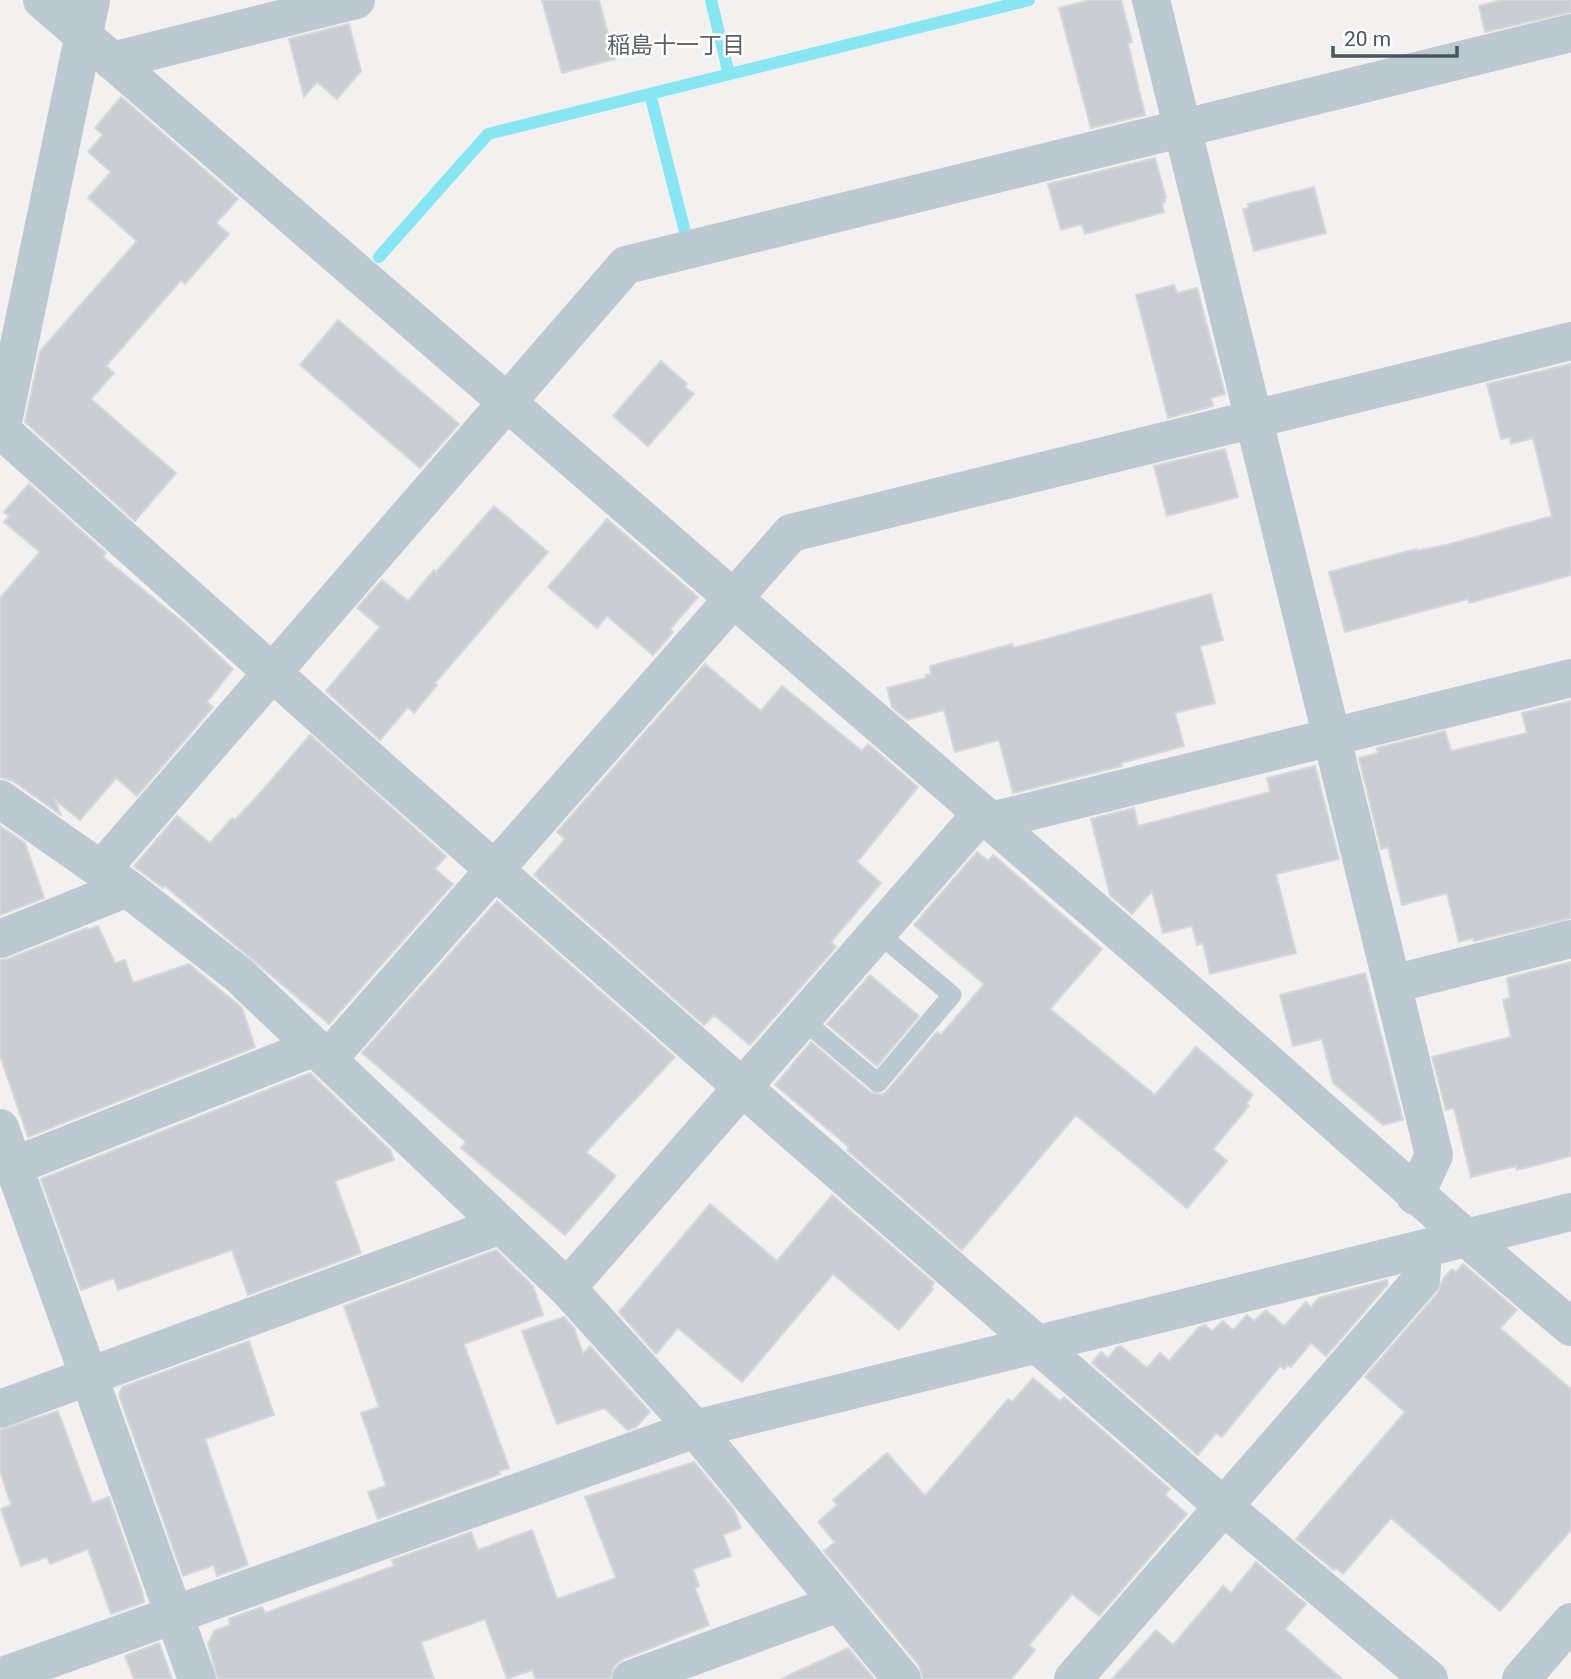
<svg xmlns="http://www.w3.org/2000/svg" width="1571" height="1679" font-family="Roboto,'Noto Sans JP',sans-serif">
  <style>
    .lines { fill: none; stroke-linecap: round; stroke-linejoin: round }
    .stream { stroke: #87e6f2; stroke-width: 12 }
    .building { fill: #caced3; stroke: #d4d7dc; stroke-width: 2 }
    .lane { stroke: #bdc9d0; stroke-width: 19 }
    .street { stroke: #bdc9d0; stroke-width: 38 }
    .labels { text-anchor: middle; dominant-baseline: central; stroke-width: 5; stroke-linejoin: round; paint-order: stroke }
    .neighbourhood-label { font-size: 23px; fill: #5c6166; stroke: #fff }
  </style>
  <rect width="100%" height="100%" fill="#f3f0f0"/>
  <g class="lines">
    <path class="stream" d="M 711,0 L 729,74
      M 650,94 L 685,232
      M 379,257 L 488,134 L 1029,0"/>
  </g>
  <path class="building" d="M 542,0 L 599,0 L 615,59 L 562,73 Z
    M 1090,0 L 1121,0 L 1132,42 L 1128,43 L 1145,115 L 1091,128 L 1059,8 Z
    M 1502,0 L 1571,0 L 1571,12 L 1485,32 L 1479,6 Z
    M 349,24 L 361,71 L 337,99 L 317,82 L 304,97 L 289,39 Z
    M 121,97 L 238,199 L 216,223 L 229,234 L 185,284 L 181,280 L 106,366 L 114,373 L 91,399 L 176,473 L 135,521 L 25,422 L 40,351 L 137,241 L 88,198 L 111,172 L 88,152 L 103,135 L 95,128 Z
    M 1155,158 L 1166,198 L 1164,199 L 1165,202 L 1162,203 L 1164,212 L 1085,234 L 1082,224 L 1061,230 L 1048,184 Z
    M 1314,187 L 1326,233 L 1254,251 L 1243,209 L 1249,208 L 1248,204 Z
    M 1174,285 L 1177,293 L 1197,288 L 1225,394 L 1211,398 L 1213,406 L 1168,418 L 1136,295 Z
    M 338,320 L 459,424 L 420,468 L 300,365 Z
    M 661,361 L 687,384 L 685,387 L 694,394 L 648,446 L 613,416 Z
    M 1571,364 L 1571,575 L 1469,603 L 1468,599 L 1345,632 L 1329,572 L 1416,549 L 1416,551 L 1450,544 L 1552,516 L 1533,438 L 1511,444 L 1510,437 L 1501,439 L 1487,384 Z
    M 1225,449 L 1238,497 L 1167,516 L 1154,466 Z
    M 29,484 L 106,553 L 103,557 L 184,623 L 233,669 L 207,702 L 213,707 L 137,796 L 116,778 L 80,820 L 55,800 L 61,815 L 13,781 L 0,777 L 0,598 L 40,552 L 4,522 L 9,516 L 4,512 Z
    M 494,506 L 548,552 L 435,683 L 437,685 L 414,713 L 408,707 L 380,740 L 326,691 L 380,627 L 357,608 L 382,580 L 408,601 L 434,570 L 436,572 Z
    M 607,519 L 698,597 L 670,629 L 673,632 L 653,655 L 607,616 L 597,628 L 548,587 Z
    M 1211,594 L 1223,640 L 1200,646 L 1215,703 L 1175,713 L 1184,746 L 1121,763 L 1122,766 L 1013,793 L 999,740 L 955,752 L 944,710 L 907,720 L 892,707 L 887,688 L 926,678 L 926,675 L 931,674 L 930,666 L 1012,644 L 1013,648 Z
    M 705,664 L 761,711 L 782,686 L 862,751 L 868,744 L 918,787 L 857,862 L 881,883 L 831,942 L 836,947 L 750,1045 L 714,1015 L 704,1025 L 534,875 L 565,839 L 557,832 Z
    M 1571,701 L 1571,918 L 1474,941 L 1473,938 L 1459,942 L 1447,893 L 1402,905 L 1388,847 L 1381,849 L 1359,758 L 1378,753 L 1377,748 L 1445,731 L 1451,751 L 1527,733 L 1522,713 Z
    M 310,735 L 446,856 L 435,869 L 453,884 L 329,1024 L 165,886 L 163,888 L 134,866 L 177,816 L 210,843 L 232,818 L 235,820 L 261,792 Z
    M 1315,766 L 1339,859 L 1276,874 L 1296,953 L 1210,974 L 1203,943 L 1197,945 L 1192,926 L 1163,933 L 1152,891 L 1132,914 L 1110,895 L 1091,819 L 1134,808 L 1138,826 L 1270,792 L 1267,778 Z
    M 0,826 L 25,843 L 44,898 L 0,915 Z
    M 977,852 L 988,861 L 993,855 L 1102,949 L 1050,1009 L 1155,1095 L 1196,1047 L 1253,1095 L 1246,1104 L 1249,1106 L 1213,1149 L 1227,1161 L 1187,1208 L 1076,1115 L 962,1250 L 847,1150 L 849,1147 L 775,1085 L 811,1042 L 870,1092 L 882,1095 L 887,1091 L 937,1032 L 941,1035 L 984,984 L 914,925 Z
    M 497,901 L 675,1057 L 586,1152 L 616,1176 L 565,1235 L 461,1148 L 466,1142 L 362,1053 Z
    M 98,926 L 115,963 L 125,960 L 133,983 L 189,964 L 242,1008 L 255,1047 L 28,1137 L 0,1056 L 0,960 L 8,959 L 87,928 L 88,930 Z
    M 1571,962 L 1571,1156 L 1517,1170 L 1516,1166 L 1471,1177 L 1454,1108 L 1446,1110 L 1432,1057 L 1511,1037 L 1503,1000 L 1510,998 L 1507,978 Z
    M 1365,973 L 1403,1120 L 1383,1125 L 1333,1083 L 1322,1039 L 1293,1046 L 1280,995 Z
    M 870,975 L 919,1016 L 877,1066 L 827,1024 Z
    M 310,1073 L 390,1150 L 394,1160 L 335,1181 L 361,1253 L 248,1295 L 232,1250 L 118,1290 L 114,1278 L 81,1290 L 41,1179 Z
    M 832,1195 L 934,1283 L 931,1287 L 933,1289 L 899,1330 L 833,1274 L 742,1382 L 678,1328 L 656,1354 L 619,1312 L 710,1204 L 777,1261 Z
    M 496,1250 L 533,1286 L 543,1315 L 464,1344 L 509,1468 L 499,1471 L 500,1474 L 378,1519 L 368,1492 L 386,1486 L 361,1413 L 379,1407 L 344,1306 Z
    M 1463,1264 L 1517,1310 L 1500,1328 L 1571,1389 L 1571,1530 L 1500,1611 L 1391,1518 L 1343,1574 L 1336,1568 L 1334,1570 L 1296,1539 L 1405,1412 L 1365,1377 L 1437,1294 L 1443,1279 L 1452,1269 L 1456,1272 Z
    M 1387,1280 L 1388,1284 L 1326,1356 L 1311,1343 L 1291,1367 L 1288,1365 L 1284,1369 L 1280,1366 L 1222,1437 L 1216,1433 L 1198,1455 L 1092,1363 L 1101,1352 L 1108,1358 L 1117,1347 L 1121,1346 L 1147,1368 L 1160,1353 L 1169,1361 L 1199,1327 L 1205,1325 L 1212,1331 L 1223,1321 L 1233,1330 L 1247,1315 L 1254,1321 L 1266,1310 L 1284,1326 L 1306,1302 L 1311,1307 L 1319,1298 Z
    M 564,1317 L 574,1328 L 583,1354 L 590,1346 L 650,1412 L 636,1427 L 628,1430 L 604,1408 L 557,1424 L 522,1331 Z
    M 249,1341 L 274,1415 L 205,1439 L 248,1565 L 217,1576 L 214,1565 L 183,1576 L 119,1395 L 122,1387 Z
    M 1033,1378 L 1060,1401 L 1064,1397 L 1170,1489 L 1165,1495 L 1187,1514 L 1099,1616 L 1072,1594 L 1029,1645 L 1035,1650 L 1011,1679 L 923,1679 L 919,1665 L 824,1551 L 835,1542 L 818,1522 L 837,1505 L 833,1500 L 887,1453 L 925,1496 L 1008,1399 L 1012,1402 Z
    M 58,1411 L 92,1503 L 109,1497 L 142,1591 L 144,1602 L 111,1614 L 88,1549 L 50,1564 L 47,1557 L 21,1566 L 1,1509 L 11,1505 L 0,1471 L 0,1430 Z
    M 694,1462 L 734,1510 L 741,1528 L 723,1535 L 731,1556 L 693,1569 L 699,1586 L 695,1588 L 709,1625 L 623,1659 L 614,1666 L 610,1679 L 536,1679 L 532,1670 L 507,1679 L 485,1619 L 421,1642 L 434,1679 L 218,1679 L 208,1644 L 214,1631 L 230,1625 L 229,1619 L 262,1607 L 265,1613 L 394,1566 L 392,1560 L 471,1532 L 478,1550 L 532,1530 L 557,1599 L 616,1578 L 585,1497 Z
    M 1256,1562 L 1306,1604 L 1285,1629 L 1342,1679 L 1112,1679 L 1156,1630 L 1173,1645 L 1223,1586 L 1231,1593 Z
    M 159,1643 L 172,1679 L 134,1679 L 125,1656 Z
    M 848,1648 L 874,1679 L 781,1679 Z"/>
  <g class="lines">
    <path class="lane" d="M 802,1019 L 878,1083 L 952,995 L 878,933"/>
    <path class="street" d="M 42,0 L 1141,951 C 1285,1076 1424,1205 1571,1327
      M 1151,0 L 1434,1155 L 1415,1196
      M 112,61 L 356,0
      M 0,429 L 381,770 L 798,1136 L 1223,1506 L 1429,1679
      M 0,436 L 91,0
      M 0,799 L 127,888 L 239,975 L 567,1288 L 695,1429 L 902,1679
      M 991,821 L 1571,678
      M 101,870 L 626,265 L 1571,33
      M 0,939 L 127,888
      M 1393,984 L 1571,939
      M 328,1059 L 791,533 L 1571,341
      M 0,1128 L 197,1679
      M 14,1166 L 315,1047
      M 567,1288 L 982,813
      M 0,1409 L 501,1225
      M 0,1677 L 695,1429 L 1571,1212
      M 631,1679 L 839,1603
      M 1073,1679 L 1421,1280 L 1423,1249
      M 1521,1679 L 1571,1622"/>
  </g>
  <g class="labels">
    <g class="neighbourhood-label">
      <text x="676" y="45">稲島十一丁目</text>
    </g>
  </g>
  <path d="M1333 46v10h124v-10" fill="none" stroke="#47565f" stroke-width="3.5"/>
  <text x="1344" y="46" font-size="21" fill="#47565f" stroke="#ffffff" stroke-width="5" paint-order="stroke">20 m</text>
</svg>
